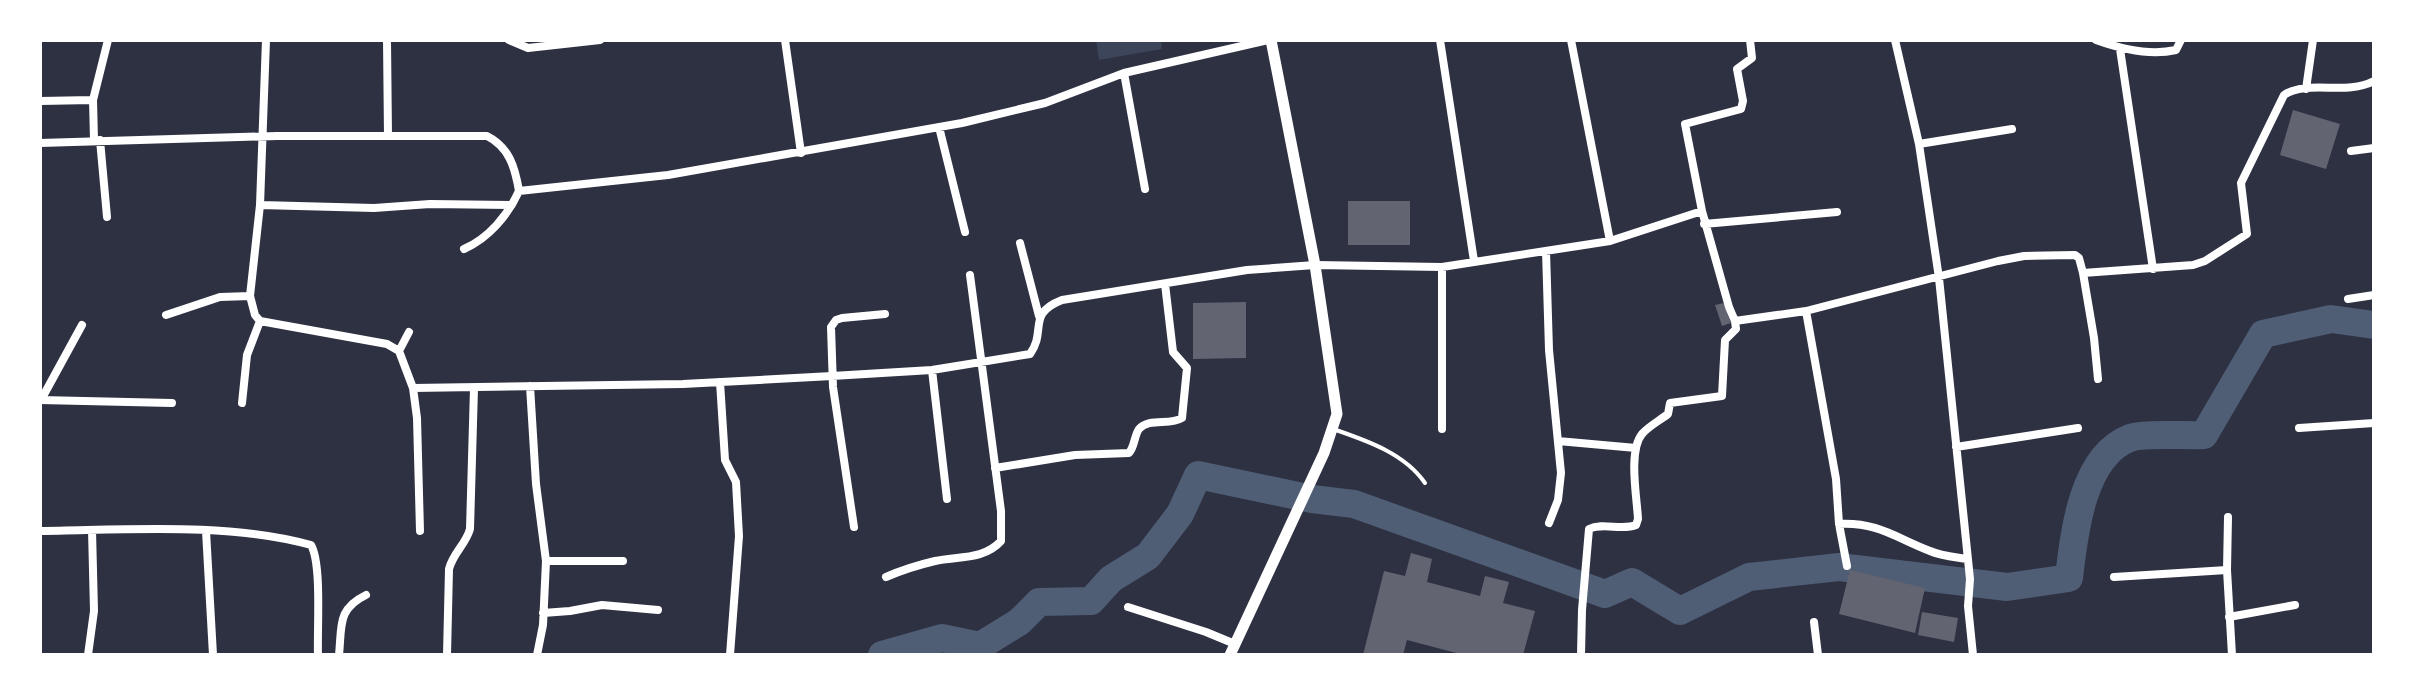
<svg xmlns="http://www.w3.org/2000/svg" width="2414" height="695" font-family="'Exo 2',sans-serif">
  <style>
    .green { fill: #3c4559 }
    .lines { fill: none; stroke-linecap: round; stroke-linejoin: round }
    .river { stroke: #4f5d75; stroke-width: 28 }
    .building { fill: #626471 }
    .service { stroke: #fff; stroke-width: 4 }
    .minor { stroke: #fff; stroke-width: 8 }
    .tertiary { stroke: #fff; stroke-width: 11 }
  </style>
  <rect width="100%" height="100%" fill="#2d3142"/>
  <path class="green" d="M 1096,40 L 1161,40 L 1162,49 L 1099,60 Z"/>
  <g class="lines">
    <path class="river" d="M 882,655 L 942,638 L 980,646 L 1019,622 L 1039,602 L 1091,601 L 1111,579 L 1148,556 L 1180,514 L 1198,475 L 1312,499 L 1354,504 L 1605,594 L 1632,582 L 1680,611 L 1749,577 L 1839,567 L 2007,587 L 2069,578 C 2074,534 2082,456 2130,438 C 2142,433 2188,436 2204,435 L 2263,334 L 2331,319 L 2374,325"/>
  </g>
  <path class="building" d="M 2293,110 L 2340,124 L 2326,169 L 2280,155 Z
    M 1348,201 L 1410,201 L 1410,245 L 1348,245 Z
    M 1246,302 L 1246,358 L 1193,359 L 1193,303 Z
    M 1724,303 L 1731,323 L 1722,326 L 1715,305 Z
    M 1411,553 L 1432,559 L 1427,582 L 1480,596 L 1485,576 L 1509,582 L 1503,603 L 1535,611 L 1523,655 L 1464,655 L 1407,640 L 1403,655 L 1363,655 L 1384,571 L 1405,576 Z
    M 1850,570 L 1925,588 L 1915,633 L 1839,614 Z
    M 1922,612 L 1958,618 L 1954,642 L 1918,635 Z"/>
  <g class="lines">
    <path class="service" d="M 1336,430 C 1368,441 1405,454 1425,483"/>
    <path class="minor" d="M 266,40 L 260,205 L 250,296 L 255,315 L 260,321 L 387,344 L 399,351 L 413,388 L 417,418 L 420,531
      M 387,40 L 388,136
      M 509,40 L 528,48 L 600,40
      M 785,40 L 801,153
      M 1440,40 L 1474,261
      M 1571,40 L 1610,241
      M 1895,40 L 1919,144 L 1939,278 L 1970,579 L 1968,606 L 1973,655
      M 2096,40 C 2121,49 2150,56 2176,50 L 2181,40
      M 2120,49 L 2153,269
      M 1124,73 L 1145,189
      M 2306,89 L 2313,40
      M 40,101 L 93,100
      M 939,127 L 965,232
      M 94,140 L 93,100 L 108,40
      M 100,140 L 107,217
      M 40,143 L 277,136 L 487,136 C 509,147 515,167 519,191 C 508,215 489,238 464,249
      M 1919,144 L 2012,129
      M 2351,151 L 2374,148
      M 519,191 L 668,175 L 962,123 L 1045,103 L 1124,73 L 1268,40
      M 260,205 L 374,208 L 430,204 L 511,205
      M 1702,211 L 1685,124 L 1741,109 L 1743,101 L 1737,69 L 1752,58 L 1750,40
      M 1704,224 L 1837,212
      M 1020,243 L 1039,316
      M 1546,251 L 1549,350 L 1561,473 L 1558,500 L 1549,523
      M 1442,267 L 1442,429
      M 2083,273 L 2094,338 L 2098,379
      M 2348,299 L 2374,295
      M 1806,311 L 1836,479 L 1839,524 L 1847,566
      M 166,315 L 220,297 L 250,296
      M 399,351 L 409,332
      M 932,370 L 947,499
      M 720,382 L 725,460 L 736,482 L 739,536 L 730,655
      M 530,386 L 536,484 L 546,561 L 543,625 L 537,655
      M 413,388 L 683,384 L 832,376 L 932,370 L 1030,354 C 1047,331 1026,314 1062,300 L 1247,270 L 1315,265 L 1442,267 L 1610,241 L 1702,211 L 1729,307 L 1735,321 L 1806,311 L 1998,261 L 2024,256 L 2075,255 L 2079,258 L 2083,273 L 2193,265 L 2205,261 L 2247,234 L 2241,183 L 2284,95 C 2309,79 2345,96 2374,81
      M 40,400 L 172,403
      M 41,400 L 82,325
      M 242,403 L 247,355 L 260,321
      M 2299,428 L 2374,423
      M 1558,441 L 1636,448
      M 1956,447 L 2078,428
      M 995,468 L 1075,455 L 1129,453 C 1135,446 1134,436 1139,429 C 1149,417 1170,426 1182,418 L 1187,368 L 1173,352 L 1165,284
      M 2228,517 L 2227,570 L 2232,655
      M 1839,524 C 1878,522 1896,538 1930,551 C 1941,556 1955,557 1967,559
      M 854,527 L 833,387 L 831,327 L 836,320 L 842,318 L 885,314
      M 40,531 C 125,530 229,522 311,545 C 322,564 317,629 318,655
      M 206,531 L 213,655
      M 546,561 L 623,561
      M 886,577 C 902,570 918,565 935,561 C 958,556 984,560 1001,541 L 1001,511 L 970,275
      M 2114,577 L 2227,570
      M 1128,607 L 1206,632 L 1235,644
      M 543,613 L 570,611 L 602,605 L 658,610
      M 2229,617 L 2295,605
      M 1814,622 L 1818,655
      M 88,655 L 94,611 L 92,530
      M 339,655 C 342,626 337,609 366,595
      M 447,655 L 449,569 C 453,553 466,544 470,529 L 474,388
      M 1581,655 L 1582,610 L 1589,529 C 1603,522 1622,531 1636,525 L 1638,519 C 1637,498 1628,451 1642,434 C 1649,426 1659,421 1668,414 L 1670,403 L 1722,396 L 1725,340 L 1736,329 L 1735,321"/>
    <path class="tertiary" d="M 1230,655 L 1324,453 L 1337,414 L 1315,265 L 1271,40"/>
  </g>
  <rect width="2414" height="695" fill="none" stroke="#ffffff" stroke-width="84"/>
</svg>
